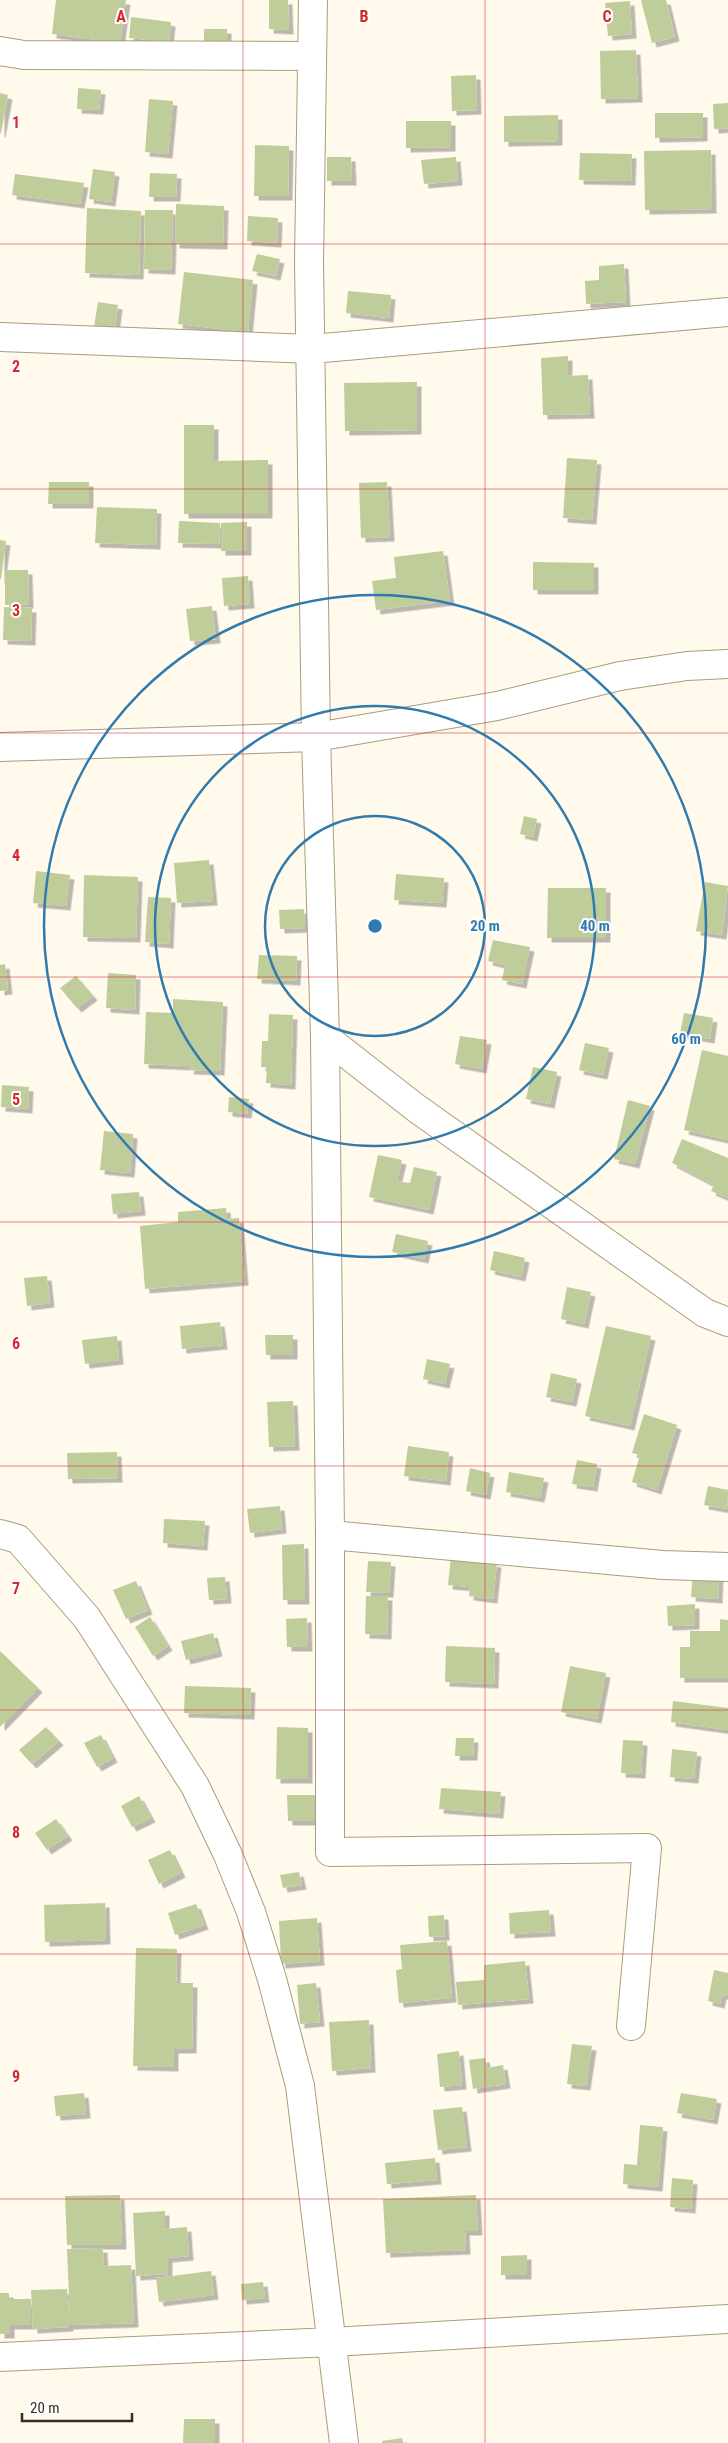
<svg xmlns="http://www.w3.org/2000/svg" width="728" height="2443" font-family="'Roboto Condensed',sans-serif">
  <style>
    .building { fill: #bfcd9b; filter: url(#shadow) }
    .lines { fill: none; stroke-linecap: round; stroke-linejoin: round }
    .street-casing { stroke: #a99d7d; stroke-width: 30 }
    .street { stroke: #fff; stroke-width: 28 }
    .grid { fill: none; stroke: #d62828; stroke-width: 1; stroke-opacity: 0.55 }
    .ring { fill: none; stroke: #307bae; stroke-width: 2.5 }
    .grid-label { font-size: 16px; text-anchor: middle; font-weight: bold; fill: #d62828; stroke: #fff; stroke-width: 4; stroke-linejoin: round; paint-order: stroke }
    .centre { fill: #307bae; stroke: #fff; stroke-width: 2.5 }
    .ring-label { font-size: 15px; text-anchor: middle; font-weight: bold; fill: #307bae; stroke: #fff; stroke-width: 4; stroke-linejoin: round; paint-order: stroke }
  </style>
  <defs>
    <filter id="shadow"><feDropShadow dx="4.5" dy="4.5" stdDeviation="0" flood-color="#0004"/></filter>
  </defs>
  <rect width="100%" height="100%" fill="#fffaec"/>
  <path class="building" d="M 56,0 L 126,0 L 120,43 L 52,34 Z
    M 269,0 L 288,0 L 289,30 L 269,29 Z
    M 641,0 L 666,0 L 675,37 L 652,43 Z
    M 630,1 L 632,34 L 608,36 L 605,3 Z
    M 131,17 L 171,22 L 169,42 L 129,38 Z
    M 204,29 L 227,29 L 227,51 L 204,51 Z
    M 636,50 L 638,98 L 601,99 L 600,51 Z
    M 476,75 L 477,110 L 452,111 L 451,76 Z
    M 78,88 L 101,90 L 99,110 L 77,109 Z
    M 0,93 L 8,95 L 1,133 L 0,133 Z
    M 149,99 L 173,101 L 168,154 L 145,152 Z
    M 728,103 L 728,128 L 714,129 L 713,104 Z
    M 655,113 L 703,113 L 703,137 L 655,138 Z
    M 558,115 L 558,141 L 504,142 L 504,116 Z
    M 406,121 L 451,121 L 451,147 L 406,148 Z
    M 255,145 L 289,146 L 288,196 L 254,196 Z
    M 711,150 L 712,209 L 645,210 L 644,151 Z
    M 580,153 L 632,154 L 631,181 L 579,180 Z
    M 327,157 L 351,157 L 352,181 L 327,181 Z
    M 456,157 L 458,181 L 424,184 L 421,160 Z
    M 93,169 L 115,172 L 111,202 L 89,199 Z
    M 150,173 L 177,174 L 176,197 L 149,197 Z
    M 15,174 L 84,183 L 80,204 L 12,195 Z
    M 176,204 L 224,206 L 223,245 L 175,244 Z
    M 87,208 L 141,211 L 139,275 L 85,273 Z
    M 145,210 L 173,210 L 171,270 L 144,269 Z
    M 248,216 L 278,218 L 277,243 L 247,241 Z
    M 257,254 L 280,259 L 276,276 L 252,271 Z
    M 624,264 L 626,302 L 586,304 L 585,281 L 599,280 L 599,266 Z
    M 184,272 L 253,280 L 248,332 L 178,324 Z
    M 348,291 L 391,295 L 389,318 L 346,313 Z
    M 98,302 L 118,305 L 115,329 L 94,327 Z
    M 568,356 L 568,376 L 588,375 L 590,414 L 543,415 L 541,358 Z
    M 417,382 L 417,430 L 345,431 L 344,383 Z
    M 184,425 L 214,425 L 214,461 L 268,460 L 268,514 L 184,514 Z
    M 567,458 L 597,460 L 592,520 L 563,518 Z
    M 49,482 L 89,482 L 89,504 L 48,504 Z
    M 387,482 L 390,537 L 361,538 L 359,483 Z
    M 97,507 L 157,509 L 156,545 L 95,543 Z
    M 179,521 L 220,523 L 219,544 L 178,543 Z
    M 247,522 L 247,551 L 221,551 L 221,523 Z
    M 0,540 L 6,541 L 1,579 L 0,579 Z
    M 443,551 L 450,601 L 376,610 L 372,581 L 396,578 L 394,557 Z
    M 533,562 L 594,563 L 594,590 L 533,590 Z
    M 5,570 L 28,570 L 29,604 L 5,605 Z
    M 248,576 L 250,604 L 224,606 L 222,578 Z
    M 212,606 L 216,639 L 190,641 L 186,609 Z
    M 4,607 L 32,608 L 31,641 L 3,640 Z
    M 524,816 L 537,819 L 533,837 L 520,834 Z
    M 209,860 L 213,901 L 177,903 L 174,863 Z
    M 36,871 L 70,875 L 66,906 L 33,903 Z
    M 396,874 L 444,878 L 442,903 L 394,900 Z
    M 84,875 L 138,877 L 136,938 L 83,937 Z
    M 705,882 L 728,886 L 722,935 L 696,931 Z
    M 548,888 L 606,888 L 606,938 L 547,938 Z
    M 148,897 L 171,898 L 169,944 L 145,942 Z
    M 304,909 L 305,928 L 280,929 L 279,910 Z
    M 493,940 L 530,947 L 522,984 L 502,980 L 505,965 L 488,961 Z
    M 259,955 L 297,956 L 296,981 L 257,979 Z
    M 5,964 L 8,990 L 0,991 L 0,965 Z
    M 108,973 L 136,975 L 135,1010 L 106,1008 Z
    M 76,976 L 93,996 L 77,1008 L 60,988 Z
    M 173,999 L 223,1002 L 220,1071 L 189,1070 L 190,1066 L 144,1064 L 146,1012 L 173,1013 Z
    M 684,1013 L 713,1018 L 710,1039 L 680,1034 Z
    M 269,1014 L 293,1015 L 291,1085 L 266,1083 L 267,1067 L 261,1067 L 262,1041 L 268,1041 Z
    M 460,1036 L 487,1040 L 482,1069 L 455,1064 Z
    M 585,1043 L 609,1048 L 603,1075 L 579,1070 Z
    M 702,1050 L 728,1056 L 728,1140 L 684,1130 Z
    M 533,1067 L 557,1072 L 550,1104 L 526,1099 Z
    M 2,1085 L 29,1087 L 28,1109 L 1,1107 Z
    M 229,1097 L 249,1099 L 247,1114 L 228,1112 Z
    M 628,1100 L 650,1106 L 635,1164 L 614,1159 Z
    M 104,1131 L 133,1134 L 130,1173 L 100,1170 Z
    M 682,1139 L 728,1158 L 728,1198 L 711,1191 L 714,1185 L 672,1163 Z
    M 378,1155 L 402,1160 L 397,1181 L 410,1183 L 414,1167 L 437,1172 L 429,1210 L 369,1197 Z
    M 139,1192 L 141,1211 L 113,1214 L 111,1194 Z
    M 226,1208 L 227,1219 L 239,1218 L 244,1281 L 145,1289 L 140,1226 L 178,1222 L 178,1212 Z
    M 396,1234 L 428,1241 L 424,1259 L 392,1252 Z
    M 494,1251 L 525,1258 L 521,1277 L 490,1270 Z
    M 47,1276 L 50,1303 L 27,1306 L 24,1278 Z
    M 567,1287 L 591,1292 L 584,1324 L 561,1319 Z
    M 220,1322 L 223,1345 L 182,1349 L 180,1326 Z
    M 606,1326 L 651,1336 L 630,1426 L 585,1416 Z
    M 265,1335 L 293,1335 L 293,1355 L 266,1355 Z
    M 117,1336 L 119,1360 L 85,1364 L 82,1340 Z
    M 427,1359 L 450,1364 L 445,1384 L 423,1379 Z
    M 551,1373 L 577,1379 L 572,1402 L 546,1397 Z
    M 293,1401 L 295,1446 L 269,1447 L 267,1402 Z
    M 644,1414 L 677,1425 L 657,1490 L 632,1482 L 640,1455 L 632,1453 Z
    M 408,1446 L 449,1452 L 446,1481 L 404,1476 Z
    M 117,1452 L 118,1478 L 68,1479 L 67,1453 Z
    M 577,1460 L 597,1464 L 593,1487 L 572,1484 Z
    M 470,1468 L 490,1473 L 486,1495 L 466,1491 Z
    M 509,1472 L 544,1478 L 540,1498 L 506,1492 Z
    M 708,1486 L 728,1490 L 727,1509 L 704,1505 Z
    M 280,1506 L 282,1529 L 250,1533 L 247,1509 Z
    M 164,1519 L 205,1521 L 203,1546 L 163,1543 Z
    M 304,1544 L 305,1600 L 283,1600 L 282,1545 Z
    M 451,1557 L 497,1563 L 493,1599 L 469,1596 L 470,1587 L 448,1585 Z
    M 368,1561 L 391,1562 L 389,1593 L 366,1592 Z
    M 693,1572 L 719,1574 L 718,1599 L 691,1597 Z
    M 225,1577 L 227,1599 L 209,1600 L 207,1578 Z
    M 136,1581 L 148,1610 L 126,1619 L 113,1590 Z
    M 366,1596 L 388,1596 L 387,1635 L 365,1634 Z
    M 695,1604 L 695,1625 L 668,1626 L 667,1606 Z
    M 150,1617 L 168,1646 L 153,1656 L 135,1627 Z
    M 307,1618 L 308,1647 L 287,1647 L 286,1619 Z
    M 720,1619 L 728,1620 L 728,1678 L 680,1678 L 680,1647 L 690,1647 L 690,1631 L 720,1631 Z
    M 213,1633 L 218,1652 L 186,1660 L 181,1641 Z
    M 446,1646 L 495,1648 L 494,1684 L 445,1682 Z
    M 0,1651 L 38,1688 L 0,1727 Z
    M 570,1666 L 606,1673 L 597,1719 L 561,1712 Z
    M 185,1686 L 251,1688 L 250,1715 L 184,1713 Z
    M 673,1701 L 728,1708 L 728,1730 L 671,1722 Z
    M 46,1727 L 59,1741 L 32,1764 L 19,1750 Z
    M 277,1727 L 308,1728 L 308,1779 L 276,1779 Z
    M 101,1735 L 113,1758 L 97,1767 L 84,1743 Z
    M 456,1738 L 474,1738 L 473,1756 L 455,1756 Z
    M 623,1740 L 643,1741 L 641,1774 L 621,1773 Z
    M 672,1749 L 697,1752 L 694,1779 L 670,1777 Z
    M 441,1788 L 501,1792 L 499,1814 L 439,1809 Z
    M 287,1795 L 316,1795 L 317,1821 L 288,1821 Z
    M 139,1796 L 151,1818 L 132,1827 L 121,1806 Z
    M 56,1819 L 68,1836 L 47,1850 L 35,1833 Z
    M 170,1850 L 181,1873 L 159,1884 L 148,1860 Z
    M 299,1872 L 302,1885 L 283,1888 L 280,1875 Z
    M 105,1903 L 106,1940 L 45,1942 L 44,1905 Z
    M 196,1904 L 204,1925 L 175,1935 L 168,1913 Z
    M 549,1910 L 551,1932 L 510,1934 L 509,1913 Z
    M 444,1915 L 445,1936 L 429,1937 L 428,1916 Z
    M 317,1918 L 320,1961 L 281,1964 L 279,1921 Z
    M 447,1941 L 452,1998 L 399,2003 L 396,1970 L 402,1969 L 400,1945 Z
    M 136,1948 L 177,1949 L 176,1983 L 193,1983 L 192,2049 L 174,2049 L 174,2067 L 133,2066 Z
    M 525,1961 L 529,1999 L 458,2005 L 456,1982 L 484,1980 L 484,1965 Z
    M 714,1970 L 728,1973 L 728,1996 L 722,1995 L 720,2004 L 708,2001 Z
    M 316,1983 L 320,2022 L 300,2024 L 297,1985 Z
    M 369,2020 L 371,2068 L 332,2071 L 329,2022 Z
    M 572,2044 L 592,2046 L 586,2086 L 567,2084 Z
    M 459,2051 L 462,2085 L 440,2087 L 437,2054 Z
    M 485,2058 L 487,2068 L 503,2065 L 506,2084 L 473,2089 L 469,2060 Z
    M 84,2093 L 86,2114 L 56,2116 L 54,2096 Z
    M 681,2093 L 717,2099 L 713,2120 L 677,2113 Z
    M 462,2107 L 467,2147 L 438,2150 L 433,2110 Z
    M 640,2125 L 663,2127 L 658,2187 L 623,2184 L 624,2164 L 637,2165 Z
    M 435,2158 L 437,2180 L 387,2184 L 385,2163 Z
    M 672,2178 L 693,2180 L 691,2209 L 670,2207 Z
    M 120,2195 L 122,2245 L 67,2245 L 65,2196 Z
    M 476,2195 L 478,2231 L 465,2231 L 466,2250 L 386,2253 L 383,2199 Z
    M 165,2211 L 165,2229 L 187,2227 L 189,2256 L 168,2258 L 168,2274 L 136,2276 L 133,2213 Z
    M 103,2248 L 104,2266 L 131,2265 L 134,2323 L 69,2325 L 69,2327 L 33,2329 L 31,2290 L 67,2289 L 70,2320 L 67,2249 Z
    M 527,2255 L 527,2275 L 501,2275 L 501,2256 Z
    M 211,2271 L 214,2295 L 159,2302 L 156,2278 Z
    M 263,2282 L 265,2298 L 242,2300 L 241,2284 Z
    M 0,2293 L 9,2293 L 9,2299 L 31,2299 L 31,2325 L 10,2325 L 10,2334 L 0,2334 Z
    M 184,2419 L 215,2419 L 215,2443 L 183,2443 Z
    M 402,2438 L 403,2443 L 382,2443 L 382,2441 Z"/>
  <g class="lines">
    <defs>
      <path id="street" d="M 313,0 L 309,263 L 316,737 L 325,1037 L 330,1535 L 330,1852 L 647,1848 L 631,2026
        M 0,51 L 24,55 L 311,56
        M 0,337 L 312,349 L 728,312
        M 0,747 L 316,737 L 497,706 L 620,676 L 687,666 L 728,664
        M 325,1037 L 416,1108 L 705,1313 L 728,1322
        M 0,1534 L 18,1539 L 87,1618 L 195,1786 L 228,1855 L 251,1912 L 272,1979 L 300,2086 L 344,2443
        M 330,1535 L 663,1565 L 728,1567
        M 0,2357 L 332,2342 L 728,2319"/>
    </defs>
    <use href="#street" class="street-casing"/>
    <use href="#street" class="street"/>
  </g>
  <path class="grid" d="M 243,0 L 243,2443M 485,0 L 485,2443M 0,244 L 728,244M 0,489 L 728,489M 0,733 L 728,733M 0,977 L 728,977M 0,1222 L 728,1222M 0,1466 L 728,1466M 0,1710 L 728,1710M 0,1954 L 728,1954M 0,2199 L 728,2199"/>
  <g class="ring">
    <circle cx="375" cy="926" r="110"/>
    <circle cx="375" cy="926" r="220"/>
    <circle cx="375" cy="926" r="331"/>
  </g>
  <g class="grid-label">
    <text x="121" y="22">A</text>
    <text x="364" y="22">B</text>
    <text x="607" y="22">C</text>
    <text x="16" y="128">1</text>
    <text x="16" y="372">2</text>
    <text x="16" y="616">3</text>
    <text x="16" y="861">4</text>
    <text x="16" y="1105">5</text>
    <text x="16" y="1349">6</text>
    <text x="16" y="1594">7</text>
    <text x="16" y="1838">8</text>
    <text x="16" y="2082">9</text>
  </g>
  <circle cx="375" cy="926" r="8" class="centre"/>
  <g class="ring-label">
    <text x="485" y="931">20 m</text>
    <text x="595" y="931">40 m</text>
    <text x="686" y="1044">60 m</text>
  </g>
  <path d="M22 2413v8h110v-8" fill="none" stroke="#322d20" stroke-width="2.5"/>
  <text x="30" y="2413" font-size="15" fill="#322d20" stroke="#ffffff" stroke-width="4" paint-order="stroke">20 m</text>
</svg>
